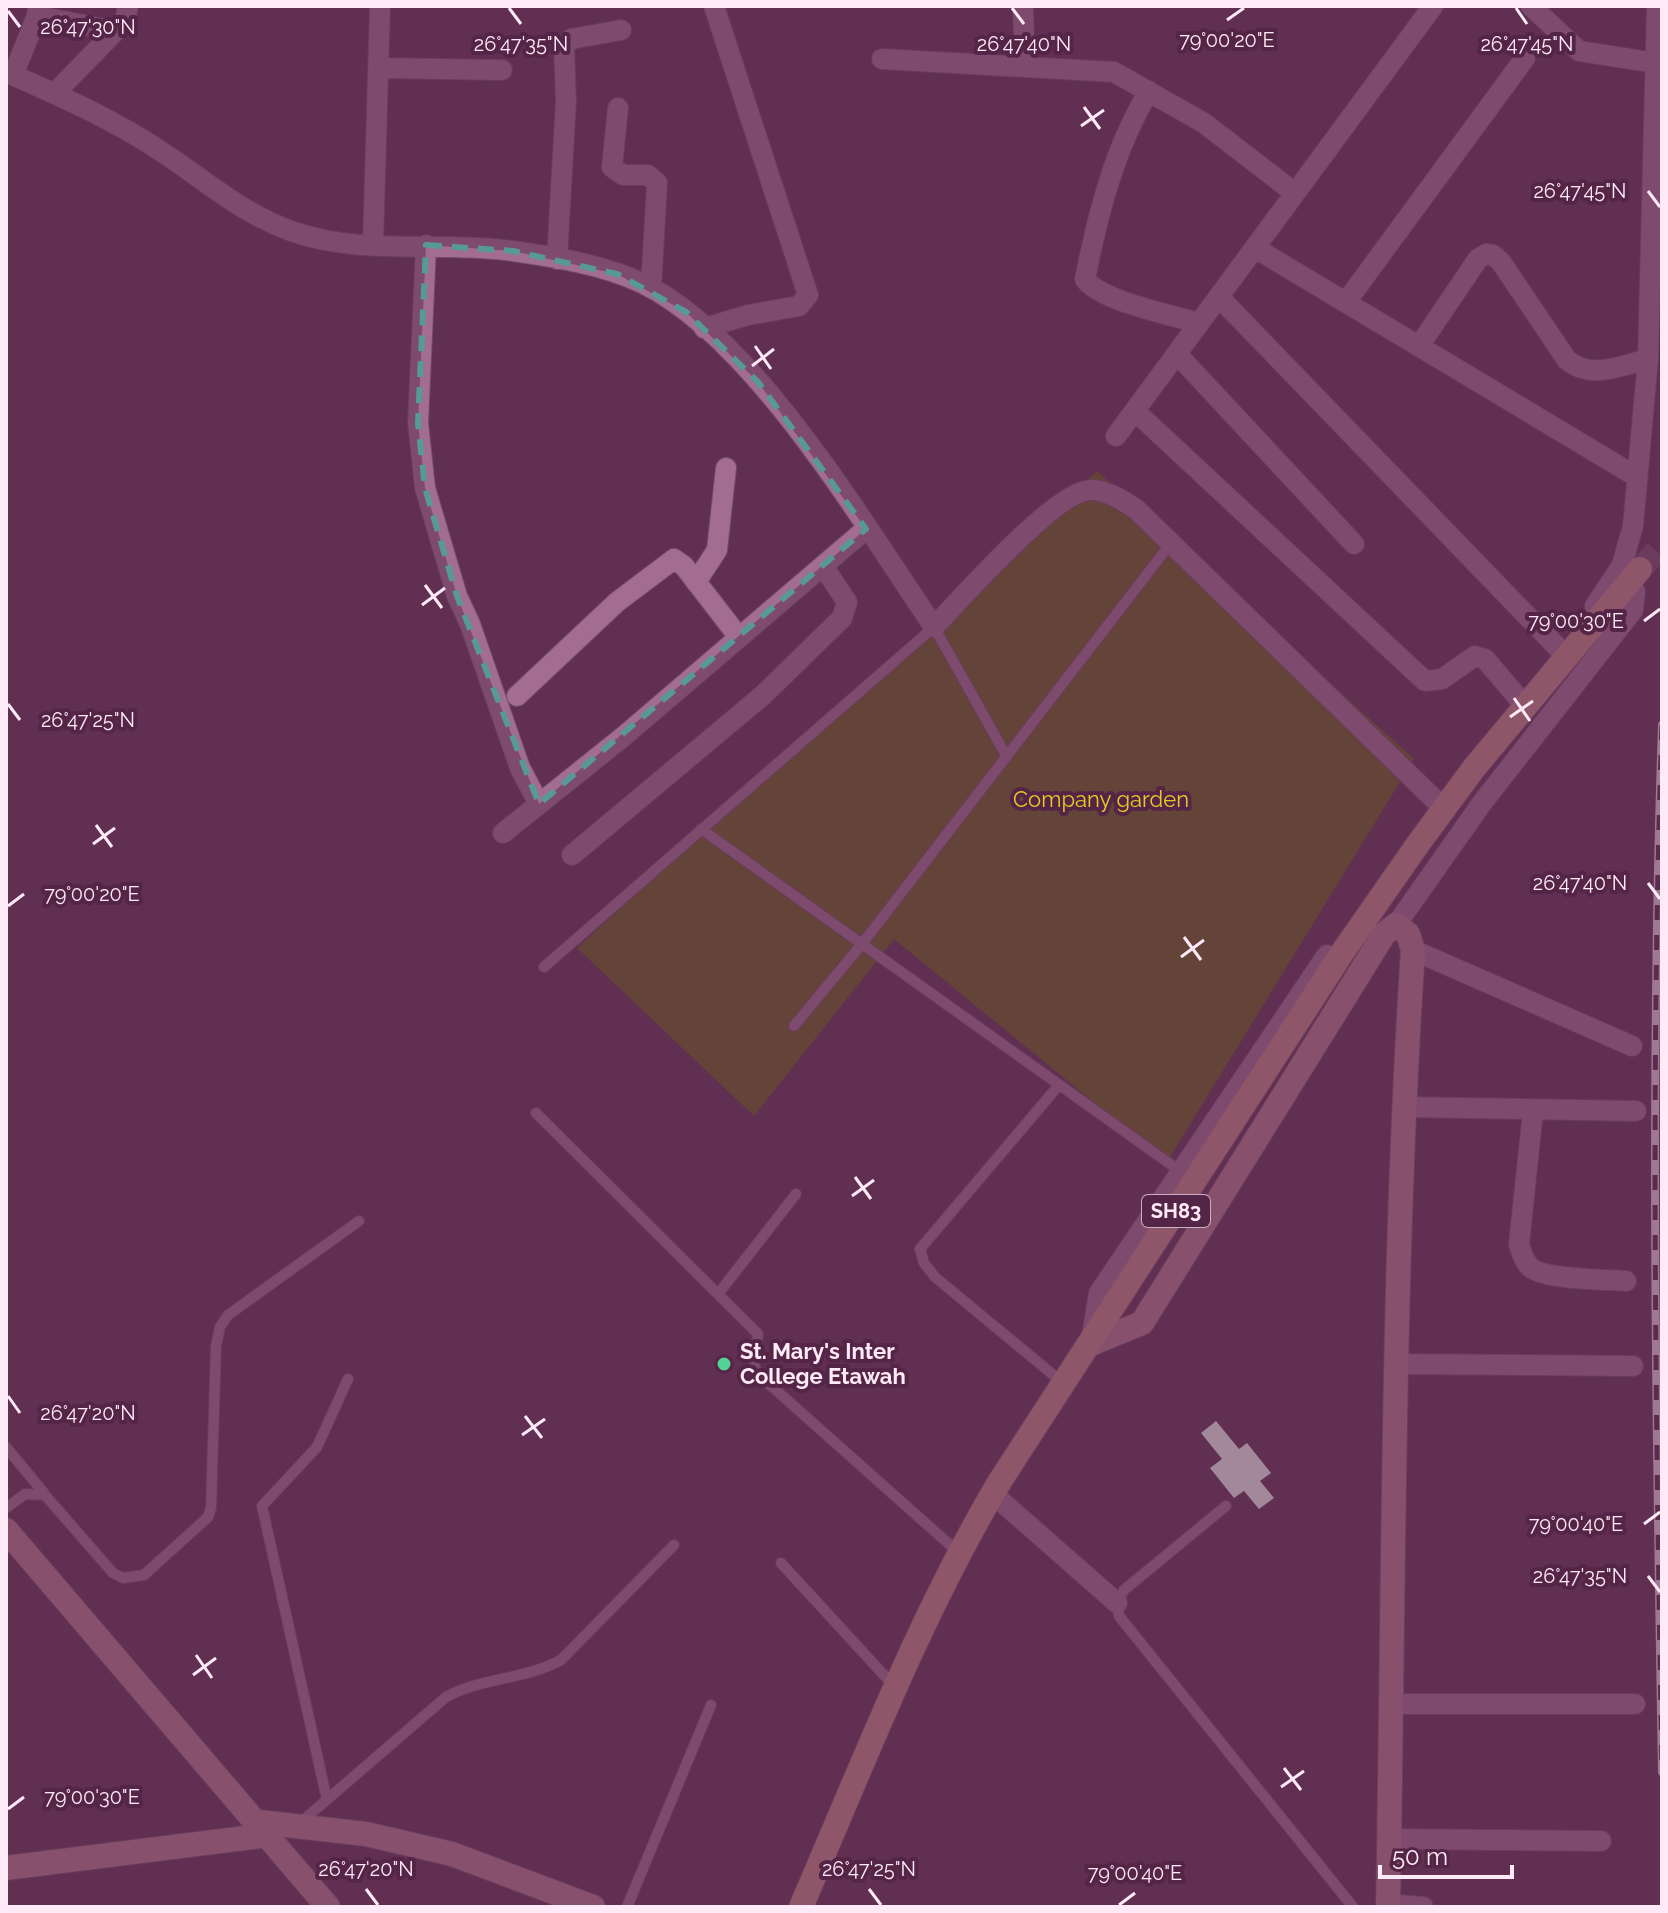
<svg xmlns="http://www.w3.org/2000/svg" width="1668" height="1913" font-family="Raleway,sans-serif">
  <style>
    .green { fill: #685d1b }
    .building { fill: #f3f3f3 }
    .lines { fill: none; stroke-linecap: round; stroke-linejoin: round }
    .primary-tunnel { stroke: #784b6b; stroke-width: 24; stroke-dasharray: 24 12; stroke-linecap: butt }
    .lane-casing { stroke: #744c69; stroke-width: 12 }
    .street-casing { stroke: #744c69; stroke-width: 22 }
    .secondary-casing { stroke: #744c69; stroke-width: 26 }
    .primary-casing { stroke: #744c69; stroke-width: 26 }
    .lane { stroke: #a36c91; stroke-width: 10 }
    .street { stroke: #a36c91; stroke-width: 20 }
    .secondary { stroke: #b6798c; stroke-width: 24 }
    .primary { stroke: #c88687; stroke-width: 24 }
    .rail-casing { stroke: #ead3e2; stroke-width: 8 }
    .rail { stroke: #552547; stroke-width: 5; stroke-dasharray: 15; stroke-linecap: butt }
    .marked { fill: none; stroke: #569997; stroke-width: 6; stroke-dasharray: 16 10; stroke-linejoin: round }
    .ticks { fill: none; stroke: #fdeaf6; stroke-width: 3 }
    .poi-dot { fill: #53d396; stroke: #552547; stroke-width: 3 }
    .labels { text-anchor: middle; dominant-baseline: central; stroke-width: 8; stroke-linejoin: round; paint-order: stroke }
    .shield { fill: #552547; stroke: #cbafc2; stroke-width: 2 }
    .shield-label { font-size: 20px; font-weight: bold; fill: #fdeaf6 }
    .park-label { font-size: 22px; fill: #e5cb24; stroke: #552547 }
    .poi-label { font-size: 22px; font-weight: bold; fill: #fdeaf6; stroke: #552547; text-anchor: start }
    .ticks-label { font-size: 20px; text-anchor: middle; fill: #fdeaf6; stroke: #552547; stroke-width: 8; stroke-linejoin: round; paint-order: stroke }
  </style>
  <rect width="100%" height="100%" fill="#612f52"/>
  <path class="green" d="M 1097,471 L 1414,759 L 1167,1162 L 894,939 L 754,1116 L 577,948 Z"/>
  <path class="building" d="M 1216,1421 L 1239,1449 L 1247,1443 L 1271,1473 L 1260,1481 L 1274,1498 L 1259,1509 L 1244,1491 L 1234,1498 L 1210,1468 L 1222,1459 L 1201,1433 Z"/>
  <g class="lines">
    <path class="primary-tunnel" d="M 1640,569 L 1662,546"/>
    <defs>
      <path id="lane" d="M 701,829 L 1180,1171
        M 544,967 L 934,627 L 1007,757
        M 794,1026 L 862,944 L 1171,543
        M 1059,1085 L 920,1249 L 924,1263 L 935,1277 L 1063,1383
        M 536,1113 L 758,1334 L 754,1366 L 759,1375 L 959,1553
        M 718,1294 L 796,1194
        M 6,1447 L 44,1493
        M 1226,1506 L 1124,1590 L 1117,1603 L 1119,1616 L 1353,1907
        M 6,1508 L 25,1494 L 45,1495 L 113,1573 L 123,1578 L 144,1575 L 208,1517 L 211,1508 L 216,1346 L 220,1327 L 228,1315 L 359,1221
        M 781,1563 L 894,1686
        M 327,1800 L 262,1506 L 317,1447 L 348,1379
        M 301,1822 L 446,1697 C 483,1677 524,1680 561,1660 L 674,1545
        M 627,1907 L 711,1705"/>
      <path id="street" d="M 1023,6 L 1025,67
        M 1531,6 L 1579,51 L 1656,63
        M 37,16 L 116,31
        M 882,59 L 1114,72 L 1204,123 L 1295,193
        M 379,68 L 502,70
        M 6,72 C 60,96 113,119 162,152 C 205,180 241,213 291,231 C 360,256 440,241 513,251 C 555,257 604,265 642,283 C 754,337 864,525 934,627 C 960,600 1059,487 1092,490 C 1109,491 1124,501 1137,510 L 1436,801
        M 13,75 L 37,16 L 38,6
        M 1149,91 C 1114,149 1098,214 1085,279 C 1100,301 1172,315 1199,323
        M 55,93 L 125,21 L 128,6
        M 618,108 L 612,167 L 623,175 L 648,175 L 657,183 L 651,288
        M 373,244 L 380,6
        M 426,245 L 418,423 L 425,488 L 457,596 L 470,624 L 520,768 L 539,804
        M 1255,248 L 1637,477
        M 557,259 L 566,101 L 564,46 L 571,39 L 621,30
        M 1219,297 L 1561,651
        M 1346,302 L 1525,58
        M 704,328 L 748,315 L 799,306 L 808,295 L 714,6
        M 1419,346 L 1478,259 L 1486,254 L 1493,255 L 1501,262 L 1567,360 C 1591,380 1620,366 1648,359
        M 1177,354 L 1354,544
        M 1135,411 L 1425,681 L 1442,679 L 1475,656 L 1485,659 L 1520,700
        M 1116,436 L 1433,6
        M 696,582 L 717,550 L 726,468
        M 1595,606 L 1622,565 L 1633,526 L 1648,359 L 1657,6
        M 517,696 L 617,602 L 674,559 L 684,566 L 738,636
        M 503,833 L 624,736 L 866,529
        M 572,855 L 762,696 L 842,618 L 847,602 L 823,566
        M 1396,925 L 1482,803 L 1633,610 L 1635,592 L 1631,581
        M 1413,950 L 1632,1046
        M 1403,1107 L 1636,1111
        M 1533,1111 L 1519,1244 C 1521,1252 1524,1261 1530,1267 C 1544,1280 1605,1279 1626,1281
        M 1092,1336 L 1099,1293 L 1327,955
        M 1396,1364 L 1633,1366
        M 993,1494 L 1117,1603
        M 1392,1704 L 1635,1704
        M 1390,1839 L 1601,1841
        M 1388,1904 L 1423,1907"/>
      <path id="secondary" d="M 1091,1344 L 1142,1323 L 1384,934 L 1396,925 L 1408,934 L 1413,950 C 1392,1268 1394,1588 1388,1907
        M 6,1530 L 328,1907
        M 259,1822 L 366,1834 L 452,1854 L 593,1907
        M 6,1868 L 269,1835"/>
      <path id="primary" d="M 801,1907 C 863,1764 920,1615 1000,1481 L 1342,953 L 1418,844 L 1474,768 L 1640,569"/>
    </defs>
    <use href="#lane" class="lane-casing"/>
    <use href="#street" class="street-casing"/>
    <use href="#secondary" class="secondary-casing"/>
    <use href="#primary" class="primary-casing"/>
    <use href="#lane" class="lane"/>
    <use href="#street" class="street"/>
    <use href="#secondary" class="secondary"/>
    <use href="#primary" class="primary"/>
    <defs>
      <path id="rail" d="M 1662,725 C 1650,1074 1656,1423 1662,1772"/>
    </defs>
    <use href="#rail" class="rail-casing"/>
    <use href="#rail" class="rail"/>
  </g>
  <path d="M0 0H1668V1913H0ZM 426,245 L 513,251 L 617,274 L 686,312 L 758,382 L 866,529 L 539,804 L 457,596 L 425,488 L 418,423 Z" fill="#612f52" fill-opacity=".55" fill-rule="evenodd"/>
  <path class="marked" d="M 426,245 L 513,251 L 617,274 L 686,312 L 758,382 L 866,529 L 539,804 L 457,596 L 425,488 L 418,423 Z"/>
  <path class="ticks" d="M 509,8 L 521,24M 1012,8 L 1024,24M 1516,8 L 1527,24M 8,11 L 20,27M 1227,20 L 1244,8M 1084,107 L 1100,129M 1081,126 L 1104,110M 1648,191 L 1660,207M 755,346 L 771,369M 752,366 L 774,349M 425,585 L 442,608M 422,605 L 445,588M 1644,621 L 1660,609M 1514,698 L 1530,721M 8,704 L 20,720M 1510,717 L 1533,701M 96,825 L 112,847M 93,844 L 115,828M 1648,883 L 1660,899M 8,906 L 24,894M 1184,937 L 1201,960M 1181,957 L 1204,940M 855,1177 L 871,1199M 852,1196 L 874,1180M 8,1396 L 20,1413M 525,1416 L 542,1438M 522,1435 L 545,1419M 1644,1524 L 1660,1512M 1648,1576 L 1660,1592M 196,1655 L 212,1678M 193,1675 L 216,1658M 1284,1768 L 1301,1790M 1281,1787 L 1304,1771M 8,1809 L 24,1797M 366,1889 L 378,1905M 869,1889 L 881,1905M 1119,1905 L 1135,1893"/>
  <circle class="poi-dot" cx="724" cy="1364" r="8"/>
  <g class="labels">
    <rect class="shield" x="1142" y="1195" width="68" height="32" rx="6"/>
    <g class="shield-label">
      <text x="1176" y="1211">SH83</text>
    </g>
    <g class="park-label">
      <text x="1101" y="799">Company garden</text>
    </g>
    <g class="poi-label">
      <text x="740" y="1351">St. Mary's Inter<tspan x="740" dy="25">College Etawah</tspan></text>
    </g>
  </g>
  <g class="ticks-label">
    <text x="88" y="34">26°47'30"N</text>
    <text x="1227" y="47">79°00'20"E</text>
    <text x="521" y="51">26°47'35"N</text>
    <text x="1024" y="51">26°47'40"N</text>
    <text x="1527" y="51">26°47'45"N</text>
    <text x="1580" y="198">26°47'45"N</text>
    <text x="1576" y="628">79°00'30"E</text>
    <text x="88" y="727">26°47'25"N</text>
    <text x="1580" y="890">26°47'40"N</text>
    <text x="92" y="901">79°00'20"E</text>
    <text x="88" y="1420">26°47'20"N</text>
    <text x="1576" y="1531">79°00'40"E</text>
    <text x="1580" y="1583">26°47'35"N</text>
    <text x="92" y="1804">79°00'30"E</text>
    <text x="366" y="1876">26°47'20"N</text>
    <text x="869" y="1876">26°47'25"N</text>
    <text x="1135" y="1880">79°00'40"E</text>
  </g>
  <rect width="1668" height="1913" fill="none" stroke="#fdeaf6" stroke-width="16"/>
  <path d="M1380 1865v12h132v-12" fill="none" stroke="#fdeaf6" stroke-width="4"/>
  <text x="1392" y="1865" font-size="24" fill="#fdeaf6" stroke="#552547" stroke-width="6" paint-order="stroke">50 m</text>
</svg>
